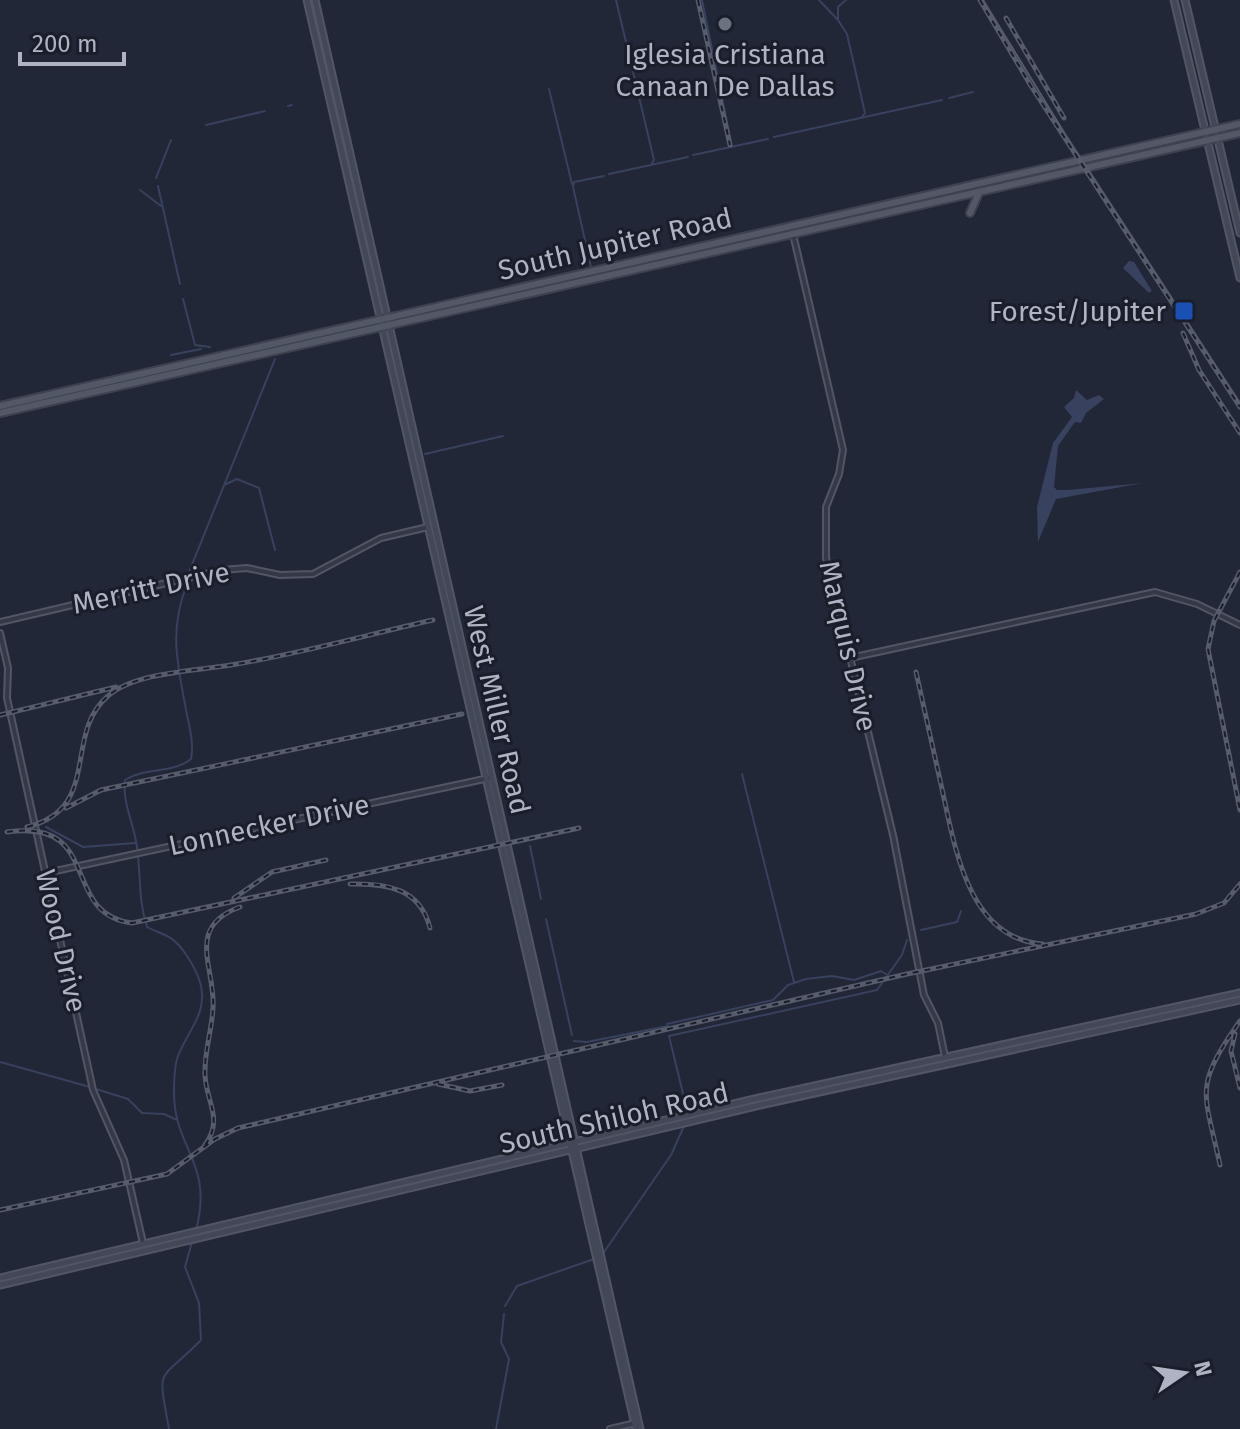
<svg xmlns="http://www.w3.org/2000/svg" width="1240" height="1429" font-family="'Fira Sans',sans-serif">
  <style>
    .water { fill: #38415e }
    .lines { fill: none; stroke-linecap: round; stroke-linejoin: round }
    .stream { stroke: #38415e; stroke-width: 2 }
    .tertiary-casing { stroke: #525664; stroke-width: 8 }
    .secondary-casing { stroke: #525664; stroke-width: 9 }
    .primary-casing { stroke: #3e4250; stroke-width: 10 }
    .tertiary { stroke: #353947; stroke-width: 4 }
    .secondary { stroke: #434859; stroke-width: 5 }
    .primary { stroke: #535867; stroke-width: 6 }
    .tram { stroke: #575c6d; stroke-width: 2 }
    .rail-casing { stroke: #575c6d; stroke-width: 5 }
    .rail { stroke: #1a1e2b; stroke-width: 2; stroke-dasharray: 6; stroke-linecap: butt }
    .worship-dot { fill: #6b7280; stroke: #1a1e2b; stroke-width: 3 }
    .transit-dot { fill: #1a4fb4; stroke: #1a1e2b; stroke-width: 3 }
    .labels { text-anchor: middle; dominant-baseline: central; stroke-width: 6; stroke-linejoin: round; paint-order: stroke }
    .poi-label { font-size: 28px; fill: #afb3c3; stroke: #1a1e2b }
    .street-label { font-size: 28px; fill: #afb3c3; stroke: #1a1e2b }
  </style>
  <rect width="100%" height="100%" fill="#212736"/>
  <path class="water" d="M 1129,261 L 1134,262 L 1152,291 L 1149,293 L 1123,268 Z
    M 1076,390 L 1087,400 L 1099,395 L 1104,399 L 1086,413 L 1081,423 L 1075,422 L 1058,446 L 1054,487 L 1057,490 L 1068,490 L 1143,483 L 1056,499 L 1038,542 L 1037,507 L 1053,443 L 1072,417 L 1064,407 L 1074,398 Z"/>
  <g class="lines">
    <path class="stream" d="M 616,0 L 654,160 L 651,165
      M 702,0 L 732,147
      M 819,0 L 837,19
      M 846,0 L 838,7 L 838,20 L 847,34 L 865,113 L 862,117
      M 549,89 L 572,184
      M 949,98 L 973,92
      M 288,106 L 292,105
      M 206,125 L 265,111
      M 774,137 L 942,100
      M 693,155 L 768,139
      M 609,174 L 688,157
      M 156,178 L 171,140
      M 158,186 L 180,284
      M 140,190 L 161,206
      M 591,267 L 573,187 L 574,182 L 604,176
      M 183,299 L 195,345 L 210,347
      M 171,355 L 201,349
      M 425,454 L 503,436
      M 224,485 L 237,479 L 259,488 L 275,550
      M 189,572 L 275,359
      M 187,584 C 168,633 178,665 187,715 C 190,729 194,744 191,759 C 173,774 145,767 125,780 C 122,802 134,824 137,847 C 141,875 138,899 147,927 C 154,931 162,933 169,937 C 182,944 196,969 200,982 C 209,1012 188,1030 178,1056 C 174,1067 174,1082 174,1093 C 174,1149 214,1163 196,1230
      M 742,774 L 794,982
      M 46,827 L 83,847 L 135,843
      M 530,846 L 541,899
      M 546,919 L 572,1035
      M 921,930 L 957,922 L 961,911
      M 667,1024 L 773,1000 L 788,985 L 806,979 L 832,976 L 854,980 L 881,971 L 886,974
      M 574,1041 L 587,1042 L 668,1026
      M 0,1062 L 90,1087
      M 96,1089 L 128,1099 L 142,1113 L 164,1114 L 177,1120
      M 687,1110 L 669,1036 L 877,990 L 902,955 L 907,940
      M 602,1255 L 671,1155 L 684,1126
      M 505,1306 L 517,1286 L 594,1259
      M 169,1429 C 157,1363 158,1384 201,1340 L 199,1303 L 185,1267 L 192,1242
      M 496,1429 L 509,1359 L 501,1342 L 504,1314"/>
    <defs>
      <path id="tertiary" d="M 793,234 L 843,450 L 839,474 L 826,507 L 826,558 L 893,835 L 924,995 L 938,1023 L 945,1057
        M 0,622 L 222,570 L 247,568 L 280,575 L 313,574 L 381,538 L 428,527
        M 0,633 L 8,668 L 7,698 L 93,1090 L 124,1160 L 143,1243
        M 850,658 L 1155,592 L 1197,604 L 1240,625
        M 46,873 L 489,778
        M 610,1429 L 636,1423"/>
      <path id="secondary" d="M 307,0 L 636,1429
        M 315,0 L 640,1429
        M 1174,0 L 1240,278
        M 1185,0 L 1240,233
        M 0,1278 L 759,1098 L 1240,993
        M 0,1285 L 760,1105 L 1240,1000"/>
      <path id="primary" d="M 970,213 L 978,195
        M 0,406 L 1240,124
        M 0,413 L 1240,133"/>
    </defs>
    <use href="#tertiary" class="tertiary-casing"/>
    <use href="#secondary" class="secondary-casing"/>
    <use href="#primary" class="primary-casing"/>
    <use href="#tertiary" class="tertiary"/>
    <use href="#secondary" class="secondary"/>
    <use href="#primary" class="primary"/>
    <path class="tram" d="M 983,0 L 1065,134 L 1240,403"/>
    <defs>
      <path id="rail" d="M 698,0 L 730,145
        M 980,0 L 1031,86 L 1240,407
        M 1006,18 L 1064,118
        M 1183,333 L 1199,370 L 1240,433
        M 1240,572 L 1214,621 L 1208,649 L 1240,810
        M 916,672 C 924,708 932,744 940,780 C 954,840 965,939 1043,944
        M 0,715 L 116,687
        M 66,808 L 101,790 L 462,714
        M 27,827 C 103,808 62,735 108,696 C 135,672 196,671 231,665 C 299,654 366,635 433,620
        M 7,832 C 104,818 59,914 132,923 L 579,828
        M 350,884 C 386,883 420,888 430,928
        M 234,898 L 272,872 L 326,860
        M 1235,1034 L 1231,1051 L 1240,1088
        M 438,1084 L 470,1091 L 502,1085
        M 205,1145 C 224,1119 206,1102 205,1075 C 204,1052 212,1030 213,1008 C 216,969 184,927 240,907
        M 1220,1165 C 1204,1090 1193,1088 1240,1021
        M 0,1210 L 167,1174 L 215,1139 L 238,1128 L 907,974 L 1196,914 L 1224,903 L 1240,884"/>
    </defs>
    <use href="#rail" class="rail-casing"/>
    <use href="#rail" class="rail"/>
  </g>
  <circle class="worship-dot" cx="725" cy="24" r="8"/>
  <rect class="transit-dot" x="1174" y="301" width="20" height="20" rx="4"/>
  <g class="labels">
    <g class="poi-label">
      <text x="725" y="54">Iglesia Cristiana<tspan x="725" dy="32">Canaan De Dallas</tspan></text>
      <text x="1166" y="311" text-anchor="end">Forest/Jupiter</text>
    </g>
    <g class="street-label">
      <text transform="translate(615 244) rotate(-13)">South Jupiter Road</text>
      <text transform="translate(151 588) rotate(-12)">Merritt Drive</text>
      <text transform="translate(848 646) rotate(77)">Marquis Drive</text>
      <text transform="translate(497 710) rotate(77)">West Miller Road</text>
      <text transform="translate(269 825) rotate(-12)">Lonnecker Drive</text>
      <text transform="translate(61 941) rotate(77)">Wood Drive</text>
      <text transform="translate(614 1118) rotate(-13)">South Shiloh Road</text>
    </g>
  </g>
  <g transform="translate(1184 1373) rotate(77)" stroke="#1a1e2b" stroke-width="6" paint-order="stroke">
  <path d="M0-6L14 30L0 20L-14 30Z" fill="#afb3c3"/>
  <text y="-12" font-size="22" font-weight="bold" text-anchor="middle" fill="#afb3c3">N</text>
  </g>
  <path d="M20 52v12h104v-12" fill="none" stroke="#afb3c3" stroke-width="4"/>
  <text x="32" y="52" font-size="24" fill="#afb3c3" stroke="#1a1e2b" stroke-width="6" paint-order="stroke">200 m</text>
</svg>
